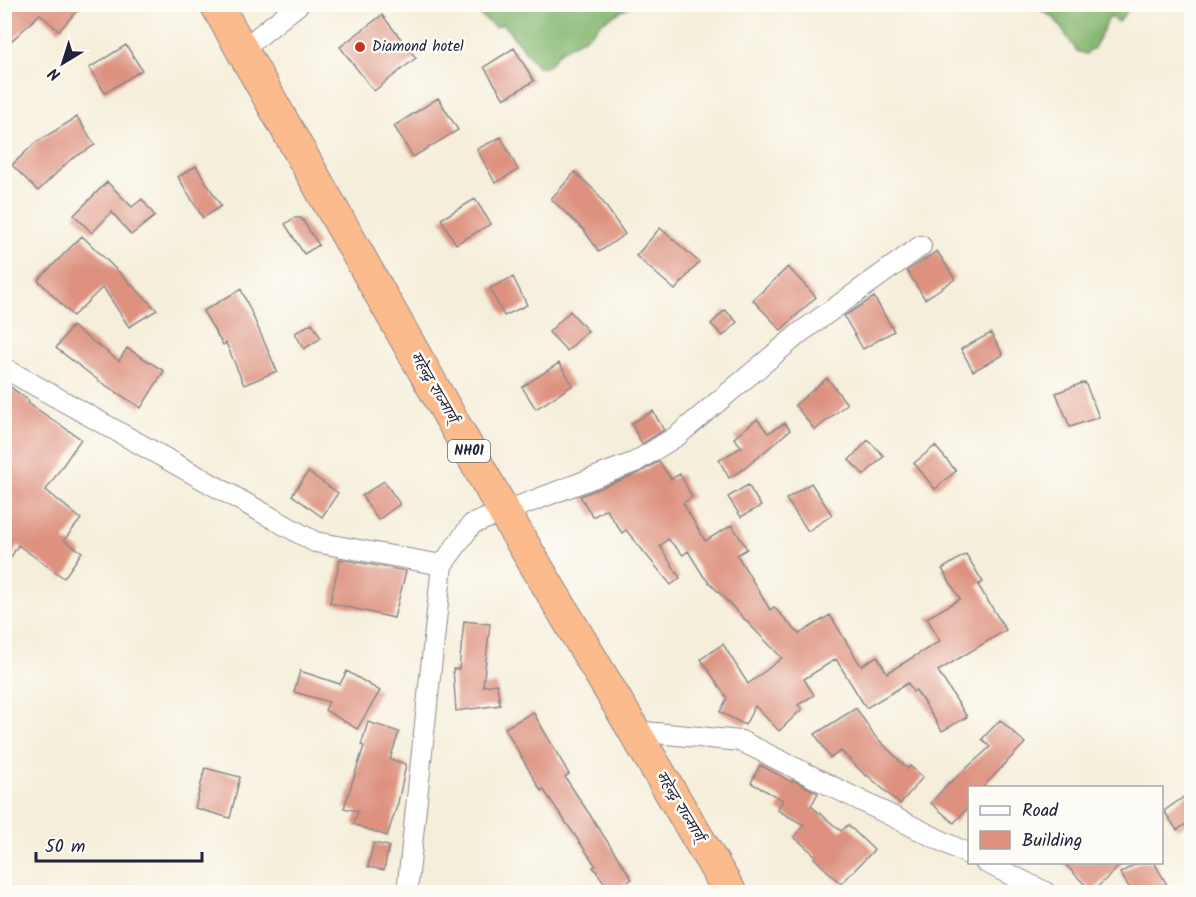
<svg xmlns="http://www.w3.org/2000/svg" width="1196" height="897" font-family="Kalam,'Playpen Sans Deva',sans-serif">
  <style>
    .forest { fill: #88b973; stroke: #556e57; stroke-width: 1.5 }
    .building { fill: #dd917e }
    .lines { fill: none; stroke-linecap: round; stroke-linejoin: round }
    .minor-casing { stroke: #8c888a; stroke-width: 22 }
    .trunk-casing { stroke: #8c888a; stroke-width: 34 }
    .minor { stroke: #fff; stroke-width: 20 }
    .trunk { stroke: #fbbb8d; stroke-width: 32 }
    .poi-dot { fill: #c8321e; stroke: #fdfcf7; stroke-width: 2 }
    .labels { text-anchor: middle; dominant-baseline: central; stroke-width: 5; stroke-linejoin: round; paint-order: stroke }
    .shield { fill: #fdfcf7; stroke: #646373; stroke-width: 1.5 }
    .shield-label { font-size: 14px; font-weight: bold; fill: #22223b }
    .poi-label { font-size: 15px; fill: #22223b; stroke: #fdfcf7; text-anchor: start }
    .street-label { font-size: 15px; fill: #22223b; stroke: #fdfcf7 }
  </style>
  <rect width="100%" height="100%" fill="#fdfcf7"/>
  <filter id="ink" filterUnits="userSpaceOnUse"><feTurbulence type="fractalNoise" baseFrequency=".0167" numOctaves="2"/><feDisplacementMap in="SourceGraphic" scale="12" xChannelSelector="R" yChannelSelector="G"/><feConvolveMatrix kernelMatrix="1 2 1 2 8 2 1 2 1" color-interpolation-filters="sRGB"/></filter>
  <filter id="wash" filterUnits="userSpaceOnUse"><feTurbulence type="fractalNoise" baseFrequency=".008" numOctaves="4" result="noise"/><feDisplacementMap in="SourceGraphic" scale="24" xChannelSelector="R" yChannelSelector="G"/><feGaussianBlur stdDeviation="1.35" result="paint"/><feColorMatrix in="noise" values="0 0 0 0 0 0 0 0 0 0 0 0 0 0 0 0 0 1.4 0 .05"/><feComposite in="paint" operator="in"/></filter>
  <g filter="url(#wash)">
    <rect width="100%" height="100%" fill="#f5eeda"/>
    <path class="forest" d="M 446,5 L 633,5 L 603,21 L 589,35 L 559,52 L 548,66 L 538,67 L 503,24 L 495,27 L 476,12 L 448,9 Z
      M 1034,5 L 1133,5 L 1118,22 L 1110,16 L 1094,48 L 1086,54 L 1077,51 L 1055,19 Z"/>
    <g id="blocks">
      <path class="building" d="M 4,4 L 83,4 L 59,31 L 40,14 L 4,48 Z
        M 382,15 L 416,58 L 374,91 L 340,47 Z
        M 126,45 L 142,70 L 105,93 L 89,68 Z
        M 514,48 L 534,81 L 504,99 L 484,67 Z
        M 438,98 L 458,130 L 413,157 L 394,126 Z
        M 77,117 L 95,145 L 70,160 L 38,191 L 12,165 L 35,143 Z
        M 501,137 L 518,170 L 495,183 L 477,149 Z
        M 196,166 L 221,206 L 203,218 L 178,177 Z
        M 575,172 L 596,192 L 625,234 L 599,252 L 584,230 L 551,199 Z
        M 107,182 L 132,207 L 142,199 L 155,216 L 131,235 L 112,212 L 92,233 L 74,215 Z
        M 475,199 L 491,224 L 456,244 L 441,219 Z
        M 294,218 L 301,218 L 319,245 L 304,254 L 285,224 Z
        M 660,228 L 699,262 L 675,290 L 636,256 Z
        M 82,236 L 135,288 L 157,310 L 129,327 L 103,287 L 73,316 L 38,280 Z
        M 937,251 L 955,279 L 925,299 L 907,271 Z
        M 788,267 L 816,297 L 781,330 L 753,300 Z
        M 513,277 L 527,305 L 504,316 L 490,288 Z
        M 241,289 L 277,371 L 244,385 L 226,343 L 223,345 L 203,311 Z
        M 874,297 L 894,331 L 863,349 L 844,316 Z
        M 725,310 L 737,322 L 723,336 L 711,324 Z
        M 570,311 L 588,331 L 567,351 L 549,332 Z
        M 312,323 L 321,338 L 304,349 L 295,333 Z
        M 72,326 L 119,361 L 127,348 L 164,371 L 141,408 L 102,383 L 56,348 Z
        M 991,333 L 1003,355 L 973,371 L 961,349 Z
        M 559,363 L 573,385 L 536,409 L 522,387 Z
        M 827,378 L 847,404 L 815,430 L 795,405 Z
        M 4,382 L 29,401 L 28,403 L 81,439 L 46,490 L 81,519 L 64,540 L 82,552 L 64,578 L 18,545 L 4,569 Z
        M 1085,382 L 1099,417 L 1070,427 L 1056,393 Z
        M 653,411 L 664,430 L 642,444 L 631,423 Z
        M 757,419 L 768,433 L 785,423 L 790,430 L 744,469 L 729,478 L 719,460 L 742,447 L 734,438 Z
        M 868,440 L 884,456 L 864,475 L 849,460 Z
        M 935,446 L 956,471 L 935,489 L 914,463 Z
        M 659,461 L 671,479 L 680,474 L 692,497 L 683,503 L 705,541 L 732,525 L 747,549 L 737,555 L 770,610 L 774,607 L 799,634 L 830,615 L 861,666 L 877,656 L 887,673 L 940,641 L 927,618 L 960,599 L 942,569 L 966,554 L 983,582 L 978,585 L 1006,630 L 938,671 L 967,717 L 942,731 L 916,690 L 913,692 L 908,683 L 866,708 L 836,659 L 804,679 L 814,695 L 798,705 L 802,709 L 779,731 L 755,706 L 745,725 L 720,712 L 727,698 L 701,659 L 723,644 L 748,684 L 782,658 L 704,577 L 688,551 L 683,555 L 668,539 L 660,546 L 680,578 L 671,585 L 626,530 L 622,533 L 606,509 L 593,517 L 580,496 L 639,473 Z
        M 308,472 L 338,493 L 322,517 L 292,495 Z
        M 384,481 L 400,504 L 378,520 L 362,496 Z
        M 811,483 L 832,515 L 808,531 L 786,499 Z
        M 748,485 L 761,506 L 741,517 L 728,497 Z
        M 340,559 L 406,571 L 394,618 L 330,603 Z
        M 464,621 L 490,624 L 483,686 L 497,684 L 500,705 L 456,711 L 453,669 L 459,669 Z
        M 300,671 L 340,684 L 347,671 L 380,691 L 357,729 L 325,710 L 329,702 L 294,692 Z
        M 856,708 L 874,735 L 908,769 L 910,766 L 923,777 L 900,804 L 867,775 L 866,776 L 841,751 L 830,758 L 815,734 Z
        M 533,712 L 569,774 L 565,777 L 632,879 L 613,892 L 611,892 L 593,867 L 596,866 L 543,789 L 541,791 L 505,728 Z
        M 1000,720 L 1025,743 L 982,788 L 969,788 L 969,806 L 954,823 L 931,803 L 949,782 L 950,783 L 990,747 L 982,739 Z
        M 368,722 L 399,732 L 390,759 L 406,764 L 398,803 L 387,836 L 353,824 L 358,811 L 344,808 L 364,746 L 361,745 Z
        M 760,765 L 792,782 L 793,780 L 818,793 L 811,806 L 841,831 L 848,825 L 874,850 L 841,884 L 814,858 L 816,856 L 794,837 L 804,825 L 777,810 L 783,800 L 751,783 Z
        M 205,768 L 240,777 L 230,818 L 195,808 Z
        M 1191,792 L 1191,821 L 1177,830 L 1164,811 Z
        M 373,843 L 389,846 L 384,870 L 368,867 Z
        M 1063,862 L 1124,862 L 1092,892 Z
        M 1139,862 L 1154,862 L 1171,892 L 1132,892 L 1120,873 Z"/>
    </g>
  </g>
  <g filter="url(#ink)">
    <use href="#blocks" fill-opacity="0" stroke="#8c888a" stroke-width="1.5"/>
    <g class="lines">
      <defs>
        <path id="minor" d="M 242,50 L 299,4
          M 4,368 L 315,542 L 442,565
          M 634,731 L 741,741 L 970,855
          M 985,862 L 1045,892
          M 407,892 L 442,565 L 472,524 L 635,462 L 677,436 L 801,332 L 921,246"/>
        <path id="trunk" d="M 216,4 L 504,512 L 730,892"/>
      </defs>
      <use href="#minor" class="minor-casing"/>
      <use href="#trunk" class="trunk-casing"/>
      <use href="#minor" class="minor"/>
      <use href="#trunk" class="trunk"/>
    </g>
  </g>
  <circle class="poi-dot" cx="360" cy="47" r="6"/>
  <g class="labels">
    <rect class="shield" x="448" y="440" width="42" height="22" rx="4.5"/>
    <g class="shield-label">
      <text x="469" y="451">NH01</text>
    </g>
    <g class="poi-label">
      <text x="372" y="47">Diamond hotel</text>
    </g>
    <g class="street-label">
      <text transform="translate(434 388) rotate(60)">महेन्द्र राज्मार्ग्</text>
      <text transform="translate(680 807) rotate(59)">महेन्द्र राज्मार्ग्</text>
    </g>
  </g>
  <rect width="1196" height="897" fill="none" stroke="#fdfcf7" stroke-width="24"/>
  <rect x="968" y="786" width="195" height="78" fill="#fdfcf7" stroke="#a5a5ac" stroke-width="1.5"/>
  <rect x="980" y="806" width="30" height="9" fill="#ffffff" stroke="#a5a5ac" stroke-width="1.5"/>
  <text x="1022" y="816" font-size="18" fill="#22223b">Road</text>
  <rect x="980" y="831" width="30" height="18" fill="#dd917e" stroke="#a5a5ac" stroke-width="1.5"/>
  <text x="1022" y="846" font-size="18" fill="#22223b">Building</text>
  <g transform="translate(63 63) rotate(218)" stroke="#fdfcf7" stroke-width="4.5" paint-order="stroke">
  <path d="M0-4.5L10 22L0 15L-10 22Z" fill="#22223b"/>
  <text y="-9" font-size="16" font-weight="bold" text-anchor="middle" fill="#22223b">N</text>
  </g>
  <path d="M36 852v9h166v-9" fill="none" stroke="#22223b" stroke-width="3"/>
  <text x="45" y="852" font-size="18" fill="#22223b" stroke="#fdfcf7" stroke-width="4.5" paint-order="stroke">50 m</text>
</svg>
